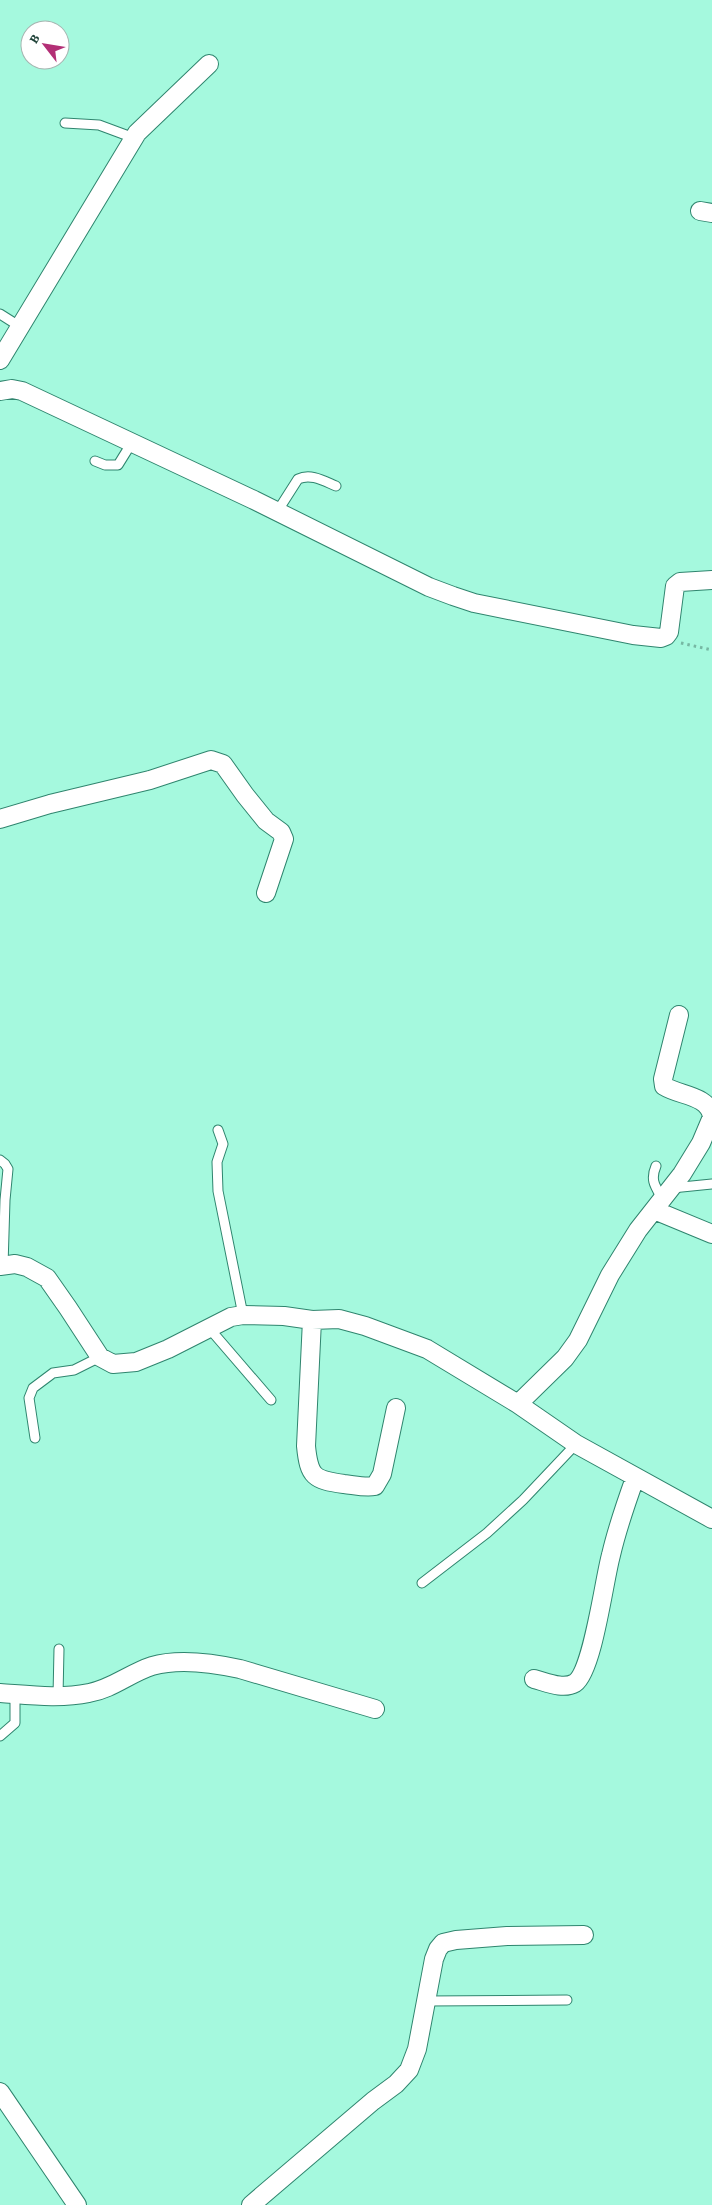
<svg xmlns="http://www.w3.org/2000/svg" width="712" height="2205" font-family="'Crimson Pro',serif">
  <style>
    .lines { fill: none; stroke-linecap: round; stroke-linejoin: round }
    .lane-casing { stroke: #2f856e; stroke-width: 11 }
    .street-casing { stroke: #2f856e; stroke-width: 20 }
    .path { stroke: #76b8a3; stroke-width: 3; stroke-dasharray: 2.5 4; stroke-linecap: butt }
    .lane { stroke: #fff; stroke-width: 9 }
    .street { stroke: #fff; stroke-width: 18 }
  </style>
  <rect width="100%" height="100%" fill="#a5f9de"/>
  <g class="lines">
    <defs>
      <path id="lane" d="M 65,123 L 99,125 L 134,138
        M 0,314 L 19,326
        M 95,461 L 105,465 L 118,465 L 131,444
        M 277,512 L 298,479 C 311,473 324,481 336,486
        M 218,1130 L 223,1144 L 217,1162 L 218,1191 L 243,1315
        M 0,1160 L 5,1164 L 8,1169 L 5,1200 L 3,1266
        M 656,1166 C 650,1180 655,1186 662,1198
        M 672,1188 L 712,1184
        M 209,1328 L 271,1400
        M 35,1438 L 29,1398 L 33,1388 L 53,1373 L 74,1370 L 100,1357
        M 422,1583 L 487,1533 L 523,1500 L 576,1444
        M 58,1696 L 59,1649
        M 0,1736 L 15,1723 L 15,1694
        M 426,2001 L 567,2000"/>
      <path id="street" d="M 700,211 L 712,213
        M 0,360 L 137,133 L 209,64
        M 0,391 L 12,389 L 22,391 L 254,500 L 429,587 L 453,596 L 474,603 L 633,635 L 661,638 L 666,636 L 669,632 L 675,586 L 680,582 L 712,580
        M 0,819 L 50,804 L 150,780 L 211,760 L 223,764 L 245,795 L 266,821 L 281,832 L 284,839 L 266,893
        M 679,1015 L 663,1079 L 664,1086 C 680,1096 708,1095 712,1116
        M 654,1210 L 712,1234
        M 0,1266 L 15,1264 L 27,1267 L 47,1278 L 68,1308 L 100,1357 L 113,1364 L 136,1362 L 168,1349 L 231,1317 L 243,1315 L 284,1316 L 312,1320 L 339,1319 L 365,1326 L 427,1349 L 518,1404 L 576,1444 L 712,1519
        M 312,1320 L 306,1446 C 309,1477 314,1480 344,1484 C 354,1485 365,1488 375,1486 L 382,1474 L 396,1408
        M 518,1404 L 565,1358 L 578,1340 L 610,1275 L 638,1230 L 682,1174 L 701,1143 L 712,1117
        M 534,1679 C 546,1682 563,1690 575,1683 C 593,1670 604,1580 611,1555 C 617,1529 626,1503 635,1478
        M 0,1693 C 29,1695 60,1699 89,1693 C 112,1689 130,1673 152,1666 C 179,1658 213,1663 240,1669 L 375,1709
        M 0,2092 L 77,2205
        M 251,2205 L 373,2101 L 396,2084 L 409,2070 L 417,2049 L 434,1959 L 438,1949 L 443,1943 L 456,1940 L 507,1936 L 584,1935"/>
    </defs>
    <use href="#lane" class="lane-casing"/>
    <use href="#street" class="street-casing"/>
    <path class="path" d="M 681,643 L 712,650"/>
    <use href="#lane" class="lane"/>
    <use href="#street" class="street"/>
  </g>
  <g transform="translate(45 45) rotate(301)"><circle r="24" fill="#ffffff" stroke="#a6b4b0"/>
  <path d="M0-4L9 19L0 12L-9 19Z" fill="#b32f76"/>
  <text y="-8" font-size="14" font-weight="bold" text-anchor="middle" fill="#204339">B</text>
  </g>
</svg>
